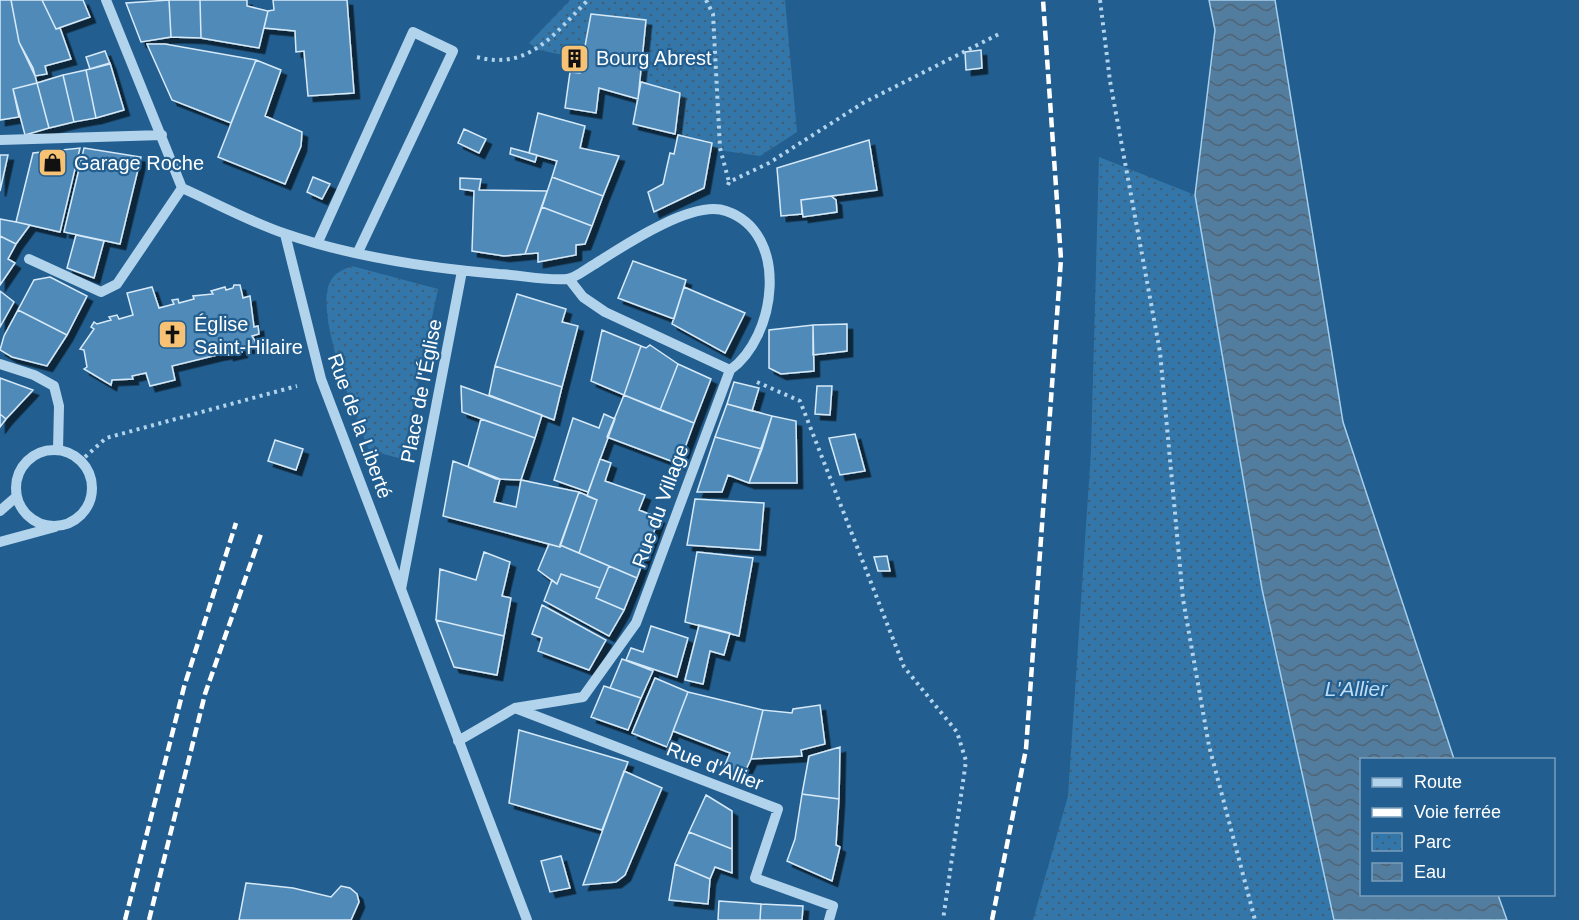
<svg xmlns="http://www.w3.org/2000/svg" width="1579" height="920" font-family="Helvetica,sans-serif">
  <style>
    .park { fill: url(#park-dots) }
    .water { fill: url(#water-waves); stroke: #a6cfed; stroke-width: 1.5 }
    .building { fill: #4f8ab8; stroke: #d7eaf9; stroke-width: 1.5; filter: url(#shadow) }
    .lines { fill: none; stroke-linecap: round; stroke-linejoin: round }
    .path { stroke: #b2d3ec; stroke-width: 4; stroke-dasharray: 3 4.5; stroke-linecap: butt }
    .minor { stroke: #b2d3ec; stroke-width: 10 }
    .rail { stroke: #fff; stroke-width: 4.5; stroke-dasharray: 10 4.5; stroke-linecap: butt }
    .labels { text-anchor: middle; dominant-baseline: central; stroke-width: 4.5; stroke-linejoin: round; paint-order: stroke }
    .poi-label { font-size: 20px; fill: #fff; stroke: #225e8f; text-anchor: start }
    .street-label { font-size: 20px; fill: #fff; stroke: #225e8f }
    .water-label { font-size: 21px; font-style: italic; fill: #bedcf3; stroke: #225e8f }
  </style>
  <defs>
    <pattern id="park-dots" width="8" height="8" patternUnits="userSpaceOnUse" patternTransform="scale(1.5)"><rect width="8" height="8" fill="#37a"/><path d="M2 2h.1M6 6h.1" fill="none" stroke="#415f76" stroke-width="1.8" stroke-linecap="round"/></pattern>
    <pattern id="water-waves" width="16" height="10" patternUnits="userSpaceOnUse" patternTransform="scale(1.5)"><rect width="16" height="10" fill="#537d9e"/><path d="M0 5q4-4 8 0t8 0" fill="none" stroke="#506475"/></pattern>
    <filter id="shadow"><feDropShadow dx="5.5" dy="5.5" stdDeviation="0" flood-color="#0009"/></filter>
  </defs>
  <rect width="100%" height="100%" fill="#225e8f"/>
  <path class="park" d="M 570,0 L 785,0 L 797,132 L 760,156 L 711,149 L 712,143 L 675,134 L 680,93 L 641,82 L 645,20 L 591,14 L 584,52 L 573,50 L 568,56 L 539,50 L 529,43 Z
    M 1099,157 L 1195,195 L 1262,589 L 1334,920 L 1033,920 L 1068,796 L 1091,451 Z
    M 352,266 L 438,289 L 402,459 L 369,450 C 356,418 314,312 330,282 C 335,272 343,270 352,266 Z"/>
  <path class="water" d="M 1209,0 L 1275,0 L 1343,422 L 1454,759 L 1362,760 L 1362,894 L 1498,895 L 1507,920 L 1334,920 L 1262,589 L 1195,195 L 1215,30 Z"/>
  <path class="building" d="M 0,0 L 11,0 L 19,42 L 33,68 L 37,83 L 13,89 L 19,117 L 0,120 Z
    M 11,0 L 42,0 L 56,29 L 60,28 L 71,59 L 45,66 L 47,74 L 35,76 L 19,42 Z
    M 42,0 L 83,0 L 90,17 L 56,29 Z
    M 169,0 L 171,37 L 141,42 L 126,3 Z
    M 169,0 L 200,0 L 201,38 L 171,37 Z
    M 200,0 L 247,0 L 247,6 L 268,11 L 259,48 L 201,38 Z
    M 273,0 L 347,0 L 354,93 L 308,96 L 304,51 L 296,52 L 295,31 L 264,28 L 268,11 L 274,10 Z
    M 591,14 L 646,20 L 638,99 L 599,88 L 596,113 L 565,108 L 570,72 L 580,73 Z
    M 147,44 L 165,44 L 256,60 L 231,123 L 172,100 Z
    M 573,50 L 581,51 L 578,67 L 570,65 Z
    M 981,50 L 982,68 L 966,70 L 965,52 Z
    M 105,51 L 110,64 L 90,69 L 86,57 Z
    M 256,60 L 281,70 L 265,116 L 302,132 L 301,146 L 285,184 L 218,157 Z
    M 110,63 L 124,110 L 96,118 L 86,70 Z
    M 86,70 L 96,118 L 74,122 L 63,75 Z
    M 63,75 L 74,122 L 49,128 L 37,83 Z
    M 641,82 L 680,93 L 675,134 L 633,124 Z
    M 37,83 L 49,128 L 25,135 L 13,89 Z
    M 538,113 L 585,126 L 580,148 L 619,156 L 603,196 L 552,177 L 557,161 L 529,153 Z
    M 464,129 L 486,139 L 479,153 L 458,143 Z
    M 678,135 L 712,143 L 704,188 L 654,212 L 648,192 L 663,184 L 670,153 L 674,154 Z
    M 869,140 L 877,190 L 801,200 L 802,214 L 781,216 L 777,168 Z
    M 80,148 L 60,232 L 16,222 L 33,153 Z
    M 84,148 L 141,157 L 120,244 L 64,232 Z
    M 511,148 L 537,155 L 535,162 L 510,154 Z
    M 0,155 L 8,155 L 0,191 Z
    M 313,177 L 330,184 L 322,199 L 307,192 Z
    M 552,177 L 603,196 L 592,226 L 542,207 Z
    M 460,178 L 481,179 L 479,190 L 547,191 L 525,254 L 504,256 L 472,251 L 474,191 L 460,189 Z
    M 831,196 L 836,200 L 837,212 L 803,217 L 801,200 Z
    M 542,207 L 592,226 L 585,244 L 576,245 L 576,255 L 538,262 L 538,253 L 525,254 Z
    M 0,219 L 16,222 L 30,225 L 16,244 L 0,236 Z
    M 76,235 L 104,241 L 94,278 L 67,268 Z
    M 0,236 L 16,244 L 8,259 L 15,263 L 0,285 Z
    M 633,261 L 686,280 L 674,319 L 618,298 Z
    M 50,277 L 87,296 L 67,335 L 18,310 L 34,280 Z
    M 234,285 L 240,285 L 243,298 L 250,296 L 254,327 L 258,326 L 259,334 L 252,336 L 258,346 L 241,349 L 242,352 L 228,355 L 228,353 L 217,355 L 172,366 L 175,380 L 150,386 L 146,373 L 132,376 L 133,379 L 112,380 L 111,385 L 84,369 L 87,367 L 84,350 L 80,349 L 94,329 L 91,327 L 94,322 L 97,324 L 111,320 L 109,317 L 117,315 L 119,319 L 133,315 L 127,293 L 152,287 L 159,308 L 174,304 L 172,300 L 178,299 L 179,303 L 194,299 L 193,296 L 213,294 L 211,291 L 225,287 L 226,290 L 233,288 Z
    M 684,287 L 745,313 L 725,353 L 672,324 Z
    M 0,291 L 14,302 L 0,327 Z
    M 517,294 L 566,309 L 562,322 L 578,326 L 562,387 L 495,366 Z
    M 18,310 L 67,335 L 47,366 L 12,357 L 0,350 L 4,336 Z
    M 847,324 L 847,351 L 813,355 L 813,325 Z
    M 813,325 L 814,371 L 781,374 L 769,368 L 769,330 Z
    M 602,330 L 641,346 L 624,395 L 591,381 Z
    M 650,345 L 678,364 L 660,410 L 624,395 L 641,346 L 646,348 Z
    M 678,364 L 711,379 L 694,423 L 660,410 Z
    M 495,366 L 562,387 L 554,420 L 489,395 Z
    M 0,378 L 33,390 L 6,419 L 0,414 Z
    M 734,382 L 759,388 L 752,411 L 727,404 Z
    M 461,386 L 542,415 L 535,438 L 462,412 Z
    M 817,386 L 832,386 L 830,415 L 815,414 Z
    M 624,395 L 694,423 L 679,464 L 607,437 Z
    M 727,404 L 772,416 L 762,449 L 715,437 Z
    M 0,414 L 6,419 L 0,427 Z
    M 604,414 L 615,419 L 588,492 L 554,480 L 573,418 L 599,428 Z
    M 772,416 L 796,421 L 797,483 L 749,483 Z
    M 481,419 L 535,438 L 521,480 L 496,479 L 468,467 Z
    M 855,434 L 865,471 L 840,475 L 829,438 Z
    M 715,437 L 762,449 L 749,483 L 728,475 L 722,492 L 697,492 Z
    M 275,440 L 303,449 L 296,470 L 268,461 Z
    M 600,459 L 611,463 L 605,481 L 645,495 L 639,510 L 659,518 L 637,578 L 579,553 L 597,500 L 587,496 Z
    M 453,461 L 500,479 L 494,502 L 516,507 L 521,480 L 579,492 L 560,547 L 443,516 Z
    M 579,492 L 597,500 L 579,553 L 560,545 Z
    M 695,499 L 764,503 L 760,550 L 687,545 Z
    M 549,544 L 560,547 L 560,545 L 609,566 L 600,588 L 561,574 L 557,584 L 538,570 Z
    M 484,552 L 510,562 L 502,596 L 511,598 L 504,636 L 436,620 L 440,569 L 476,580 Z
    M 697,552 L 753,558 L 739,636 L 685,622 Z
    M 887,556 L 890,571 L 878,571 L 874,557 Z
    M 609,566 L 637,578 L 624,610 L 596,598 Z
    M 561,574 L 600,588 L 596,598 L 624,610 L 609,636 L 544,601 L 552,580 L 557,584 Z
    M 542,605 L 606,640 L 589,670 L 538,651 L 542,638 L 532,634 Z
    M 436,620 L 504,636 L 497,675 L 454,667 Z
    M 699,625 L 730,633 L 724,655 L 710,651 L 703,684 L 685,680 Z
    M 651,626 L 688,638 L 677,677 L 626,660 L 631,648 L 643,652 Z
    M 622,659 L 653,671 L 641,698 L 610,688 Z
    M 655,678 L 688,692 L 667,747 L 632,733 Z
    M 604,686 L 641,698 L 628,730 L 591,717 Z
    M 688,692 L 763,710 L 751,759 L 741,780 L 722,772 L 730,753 L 673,731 Z
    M 820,705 L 825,744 L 801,750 L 802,756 L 751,759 L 763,710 L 792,713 L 793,709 Z
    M 519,730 L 628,762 L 602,830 L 509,803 Z
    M 840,747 L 839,799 L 802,794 L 809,756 Z
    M 624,771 L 662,788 L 625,875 L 616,882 L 583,885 Z
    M 802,794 L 839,799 L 836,845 L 840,847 L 832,881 L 787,861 L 795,839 Z
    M 706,795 L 732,811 L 732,849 L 689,832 Z
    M 689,832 L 732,849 L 732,873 L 715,867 L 710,879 L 675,864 Z
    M 561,856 L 570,888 L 550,892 L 541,861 Z
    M 675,864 L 710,879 L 708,904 L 669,900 Z
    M 246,883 L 293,888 L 331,897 L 341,886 L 350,888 L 357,894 L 359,902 L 351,920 L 239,920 Z
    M 719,901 L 761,904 L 760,920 L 718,920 Z
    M 761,904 L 803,906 L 802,920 L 760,920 Z"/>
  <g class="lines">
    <path class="path" d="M 706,0 L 713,14 L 720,148 L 729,182
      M 1100,0 L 1110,81 L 1160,352 L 1183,599 L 1209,746 L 1255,920
      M 477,57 C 529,71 555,33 588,0
      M 728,185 L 729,182 L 769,163 L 863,103 L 1001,33
      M 757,382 L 800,401 L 904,667 L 957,732 L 966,761 L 943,920
      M 85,457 L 106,438 L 297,386"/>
    <path class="minor" d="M 106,0 L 182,188 C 216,203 250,222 286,234 C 353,257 429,268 499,274 C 521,275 546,281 567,279 C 576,278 587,268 595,264 C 623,246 693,199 726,211 C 791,233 776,338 730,370 L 636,623 L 583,697 L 515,708 L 458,741
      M 0,140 L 162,135
      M 285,234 L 321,379 L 527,920
      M 318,242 L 413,32 L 453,51 L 358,252
      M 29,259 L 101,292 L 117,284 L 182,188
      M 569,279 L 583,297 L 605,312 L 730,370
      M 0,364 L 34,375 L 54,386 L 59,406 L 58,450
      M16 488a38 38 0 1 1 76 0a38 38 0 1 1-76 0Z
      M 0,511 L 16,497
      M 0,542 L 55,527
      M 401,589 L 462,271
      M 515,708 L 778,809 L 755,878 L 833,906 L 829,920"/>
    <path class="rail" d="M 125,920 L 184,687 L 236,523
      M 149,920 L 205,694 L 262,531
      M 992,920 L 1026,749 L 1061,259 L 1043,0"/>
  </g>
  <defs>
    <symbol id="building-square" viewBox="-11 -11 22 22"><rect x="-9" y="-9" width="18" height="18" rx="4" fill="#f8c274" stroke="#225e8f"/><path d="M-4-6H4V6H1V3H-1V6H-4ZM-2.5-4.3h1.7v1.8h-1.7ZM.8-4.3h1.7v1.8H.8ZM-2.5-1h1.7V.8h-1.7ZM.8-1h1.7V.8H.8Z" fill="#111"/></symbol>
    <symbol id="shop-square" viewBox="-11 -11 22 22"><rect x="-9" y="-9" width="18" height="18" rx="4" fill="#f8c274" stroke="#225e8f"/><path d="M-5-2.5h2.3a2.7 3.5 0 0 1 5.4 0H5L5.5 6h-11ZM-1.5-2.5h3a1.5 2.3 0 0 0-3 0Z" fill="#111"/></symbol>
    <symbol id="church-square" viewBox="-11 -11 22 22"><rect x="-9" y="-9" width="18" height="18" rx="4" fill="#f8c274" stroke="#225e8f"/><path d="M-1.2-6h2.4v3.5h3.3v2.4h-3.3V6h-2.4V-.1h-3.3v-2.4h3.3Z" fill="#111"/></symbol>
  </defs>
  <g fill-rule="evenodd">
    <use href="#building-square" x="558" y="42" width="33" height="33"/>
    <use href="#shop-square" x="36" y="146" width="33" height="33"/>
    <use href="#church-square" x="156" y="318" width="33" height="33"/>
  </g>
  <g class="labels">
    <g class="poi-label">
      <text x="596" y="58">Bourg Abrest</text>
      <text x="74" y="163">Garage Roche</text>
      <text x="194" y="324">Église<tspan x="194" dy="23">Saint-Hilaire</tspan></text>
    </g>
    <g class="street-label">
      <text transform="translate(421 391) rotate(-79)">Place de l'Église</text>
      <text transform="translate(360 426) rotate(70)">Rue de la Liberté</text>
      <text transform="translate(660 506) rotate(-70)">Rue du Village</text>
      <text transform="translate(715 766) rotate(21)">Rue d'Allier</text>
    </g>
    <g class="water-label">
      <text x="1356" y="688">L'Allier</text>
    </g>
  </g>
  <rect x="1360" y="758" width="195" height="138" fill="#225e8f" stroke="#7a9ebc" stroke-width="1.5"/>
  <rect x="1372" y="778" width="30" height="9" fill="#b2d3ec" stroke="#7a9ebc" stroke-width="1.5"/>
  <text x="1414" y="788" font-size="18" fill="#ffffff">Route</text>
  <rect x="1372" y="808" width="30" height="9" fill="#ffffff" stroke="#7a9ebc" stroke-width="1.5"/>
  <text x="1414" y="818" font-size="18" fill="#ffffff">Voie ferrée</text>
  <rect x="1372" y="833" width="30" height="18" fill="url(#park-dots)" stroke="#7a9ebc" stroke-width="1.5"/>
  <text x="1414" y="848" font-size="18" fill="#ffffff">Parc</text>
  <rect x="1372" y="863" width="30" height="18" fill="url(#water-waves)" stroke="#7a9ebc" stroke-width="1.5"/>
  <text x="1414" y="878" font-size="18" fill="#ffffff">Eau</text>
</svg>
